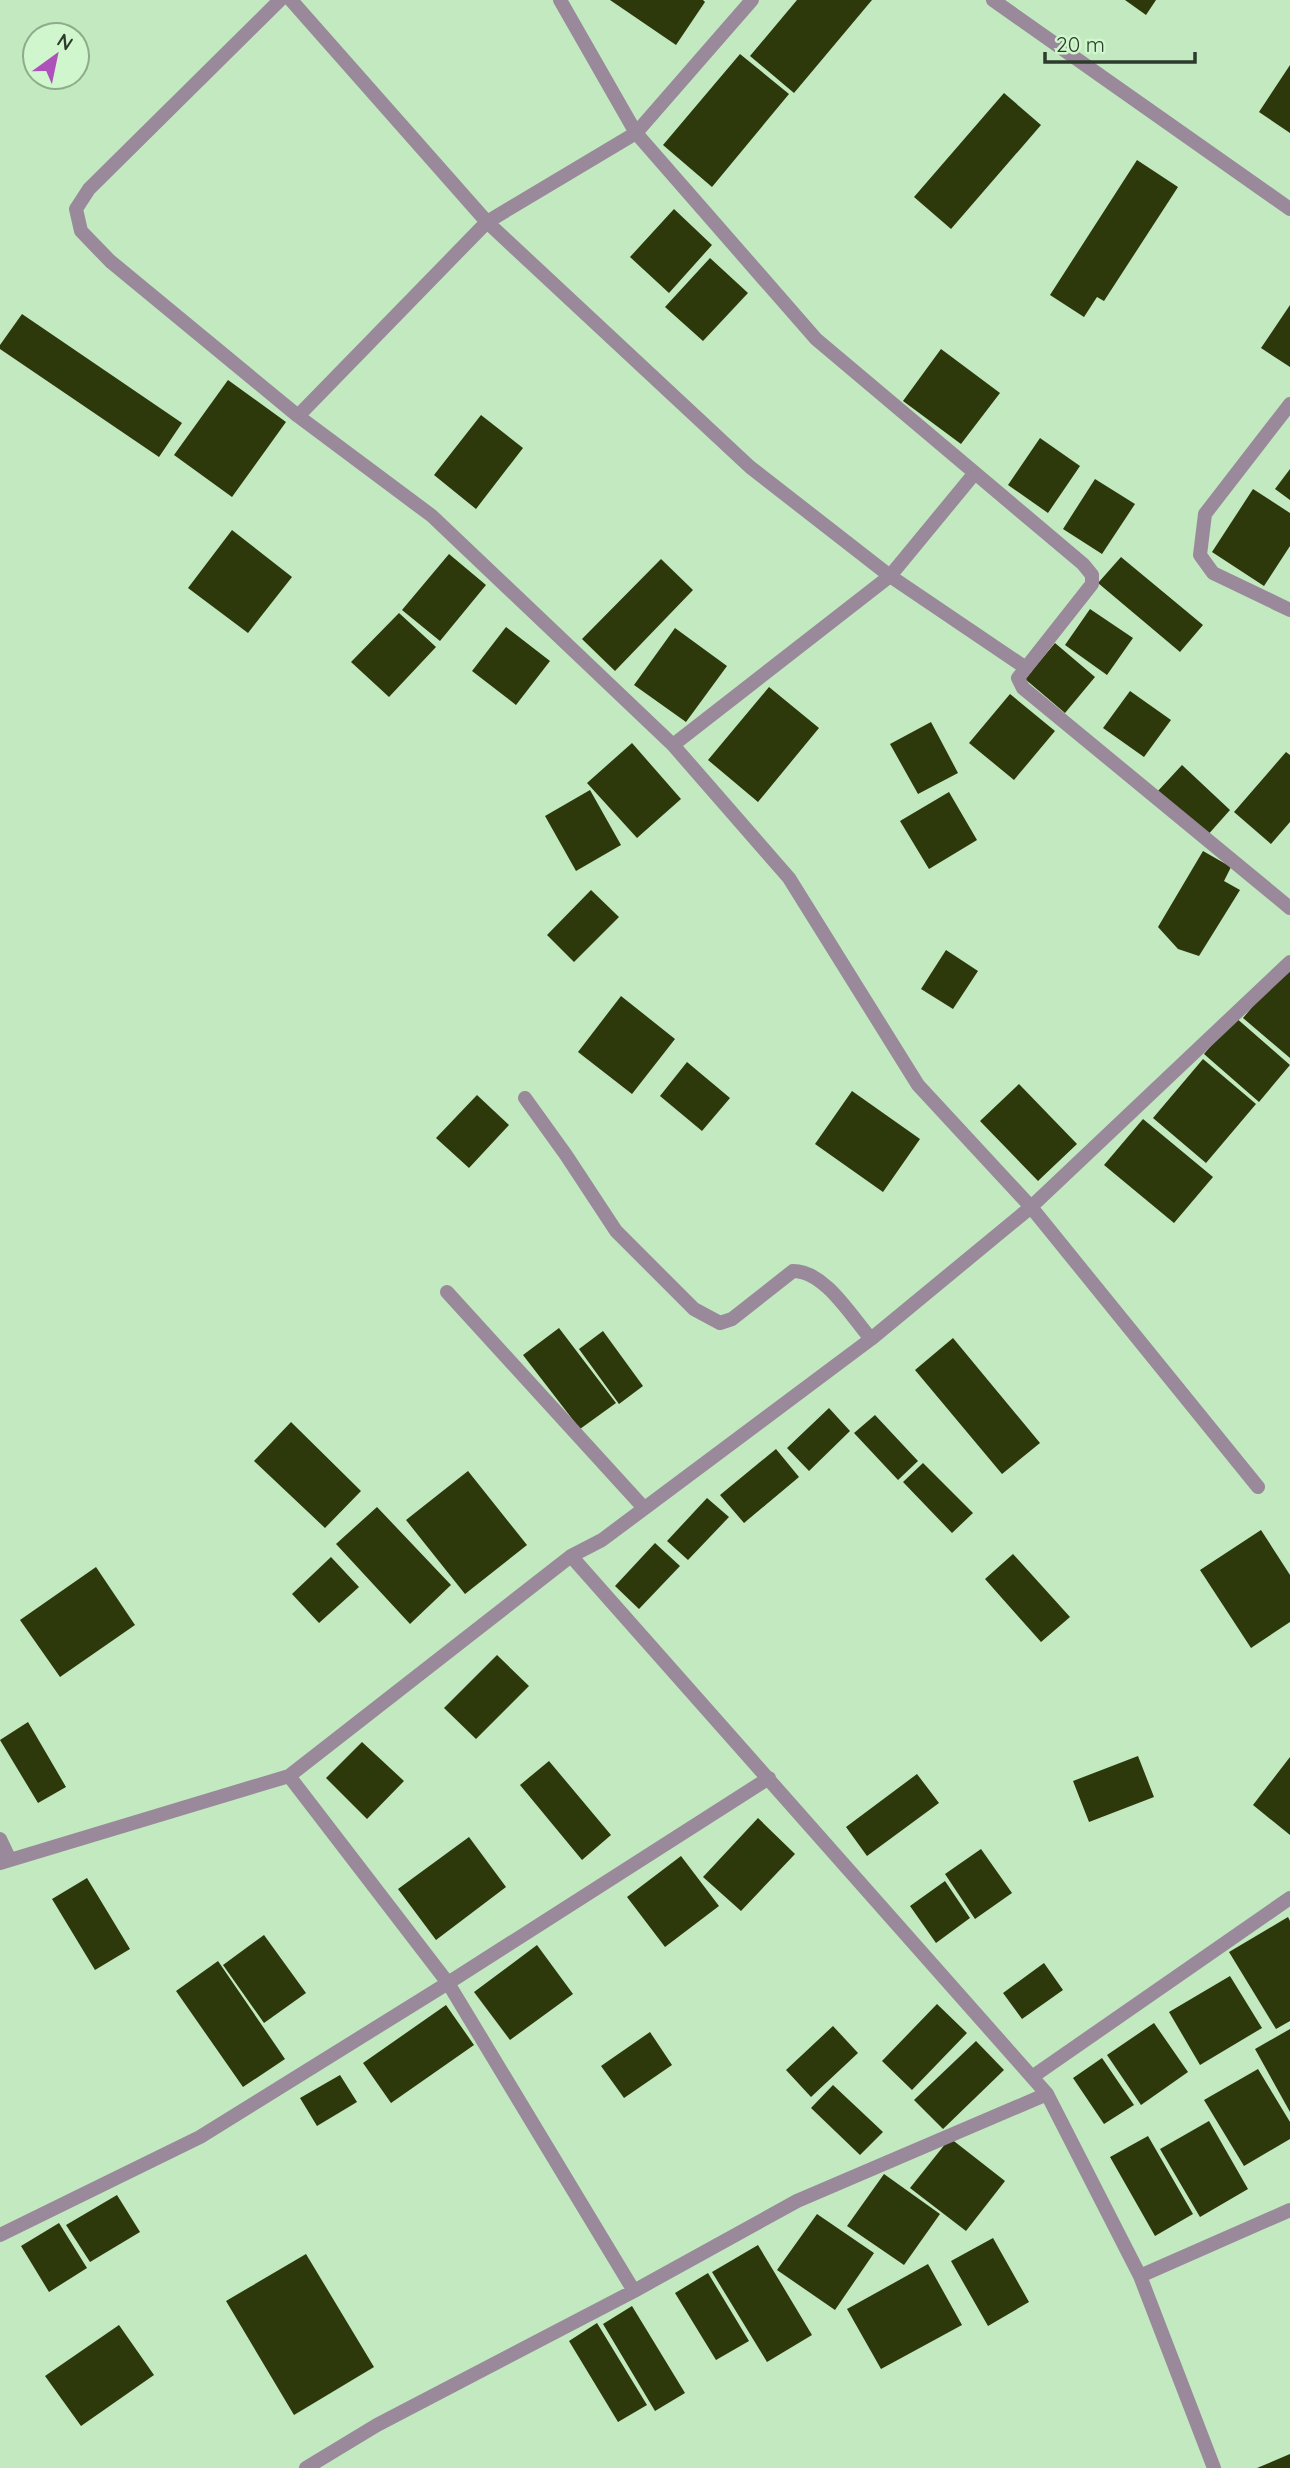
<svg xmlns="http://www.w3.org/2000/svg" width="1290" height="2468" font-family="Quicksand,sans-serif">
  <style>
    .building { fill: #2d390b }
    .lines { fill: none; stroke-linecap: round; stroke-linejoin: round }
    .minor { stroke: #99899a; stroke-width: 14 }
    .tertiary { stroke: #99899a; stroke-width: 14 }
  </style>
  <rect width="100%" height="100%" fill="#c2e9bf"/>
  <path class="building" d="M 610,0 L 703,0 L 705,2 L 676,45 Z
    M 797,0 L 872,0 L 794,93 L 750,56 Z
    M 1125,0 L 1156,0 L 1146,15 Z
    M 740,54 L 789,94 L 712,187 L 663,145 Z
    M 1290,65 L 1290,133 L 1259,112 Z
    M 1004,93 L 1041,125 L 951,229 L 914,197 Z
    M 1137,160 L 1178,187 L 1104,301 L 1097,297 L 1084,317 L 1050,295 Z
    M 674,209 L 712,245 L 669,293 L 630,257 Z
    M 710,258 L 748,293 L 703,341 L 665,307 Z
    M 1290,305 L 1290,367 L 1261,348 Z
    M 22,314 L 182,423 L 159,457 L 0,349 L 0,345 Z
    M 941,349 L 1000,393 L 961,444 L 903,401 Z
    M 228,380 L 286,422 L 232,497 L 174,455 Z
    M 481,415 L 523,448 L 476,509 L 434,475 Z
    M 1040,438 L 1080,466 L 1048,513 L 1008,485 Z
    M 1290,469 L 1290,500 L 1275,489 Z
    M 1095,479 L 1135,504 L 1102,554 L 1063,529 Z
    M 1253,489 L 1290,513 L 1290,546 L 1264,586 L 1212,552 Z
    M 232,530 L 292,577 L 248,633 L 188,588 Z
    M 449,554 L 486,585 L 440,641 L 402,610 Z
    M 1121,557 L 1203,625 L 1180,652 L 1098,583 Z
    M 661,559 L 693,590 L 615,671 L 582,639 Z
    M 1090,609 L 1133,638 L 1107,675 L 1065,645 Z
    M 399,613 L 436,647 L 389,697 L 351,662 Z
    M 506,627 L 550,661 L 516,705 L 472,671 Z
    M 675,628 L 727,666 L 686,722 L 634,685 Z
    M 1055,643 L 1095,677 L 1065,713 L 1025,679 Z
    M 769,687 L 819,728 L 758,802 L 708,760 Z
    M 1130,691 L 1171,720 L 1144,757 L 1103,728 Z
    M 1010,694 L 1055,731 L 1014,780 L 969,743 Z
    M 931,722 L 958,773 L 918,794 L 890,744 Z
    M 632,743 L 681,799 L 637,838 L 587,783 Z
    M 1286,752 L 1290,755 L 1290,822 L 1271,844 L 1234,812 Z
    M 1182,765 L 1230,810 L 1206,837 L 1157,792 Z
    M 590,790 L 621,845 L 576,871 L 545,816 Z
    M 949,792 L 977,840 L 929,869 L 900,821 Z
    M 1203,851 L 1231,867 L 1224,881 L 1240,890 L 1199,956 L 1178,949 L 1158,927 Z
    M 591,890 L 619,917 L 574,962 L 547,935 Z
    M 946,950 L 978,971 L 953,1009 L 921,989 Z
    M 1290,962 L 1290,1058 L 1243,1018 Z
    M 621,996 L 675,1039 L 632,1094 L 578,1052 Z
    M 1235,1017 L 1290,1065 L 1259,1102 L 1204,1054 Z
    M 1203,1059 L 1256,1104 L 1206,1163 L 1153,1118 Z
    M 687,1062 L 730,1098 L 702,1131 L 660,1096 Z
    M 1019,1084 L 1077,1144 L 1038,1181 L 980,1121 Z
    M 852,1091 L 920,1139 L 883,1192 L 815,1144 Z
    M 477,1095 L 509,1125 L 469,1168 L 436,1138 Z
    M 1143,1119 L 1213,1177 L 1174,1223 L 1104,1165 Z
    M 559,1328 L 616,1403 L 580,1429 L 523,1355 Z
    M 603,1331 L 643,1386 L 619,1404 L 579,1349 Z
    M 953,1338 L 1040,1443 L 1002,1474 L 915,1370 Z
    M 829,1408 L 850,1431 L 809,1471 L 787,1448 Z
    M 875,1415 L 918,1461 L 898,1480 L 854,1433 Z
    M 291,1422 L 361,1491 L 325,1528 L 254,1461 Z
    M 776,1449 L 799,1477 L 744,1523 L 720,1495 Z
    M 923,1463 L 973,1513 L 952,1533 L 903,1482 Z
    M 468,1471 L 527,1545 L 465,1594 L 406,1520 Z
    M 707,1498 L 729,1517 L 688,1560 L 667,1541 Z
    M 377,1507 L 451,1585 L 410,1624 L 336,1544 Z
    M 1261,1530 L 1290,1575 L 1290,1622 L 1251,1648 L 1200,1570 Z
    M 655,1543 L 680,1566 L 639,1609 L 615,1586 Z
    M 1013,1554 L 1070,1617 L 1041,1642 L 985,1579 Z
    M 331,1557 L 359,1587 L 319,1623 L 292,1594 Z
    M 96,1567 L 135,1625 L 60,1677 L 20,1620 Z
    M 497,1655 L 529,1686 L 476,1739 L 444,1708 Z
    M 28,1722 L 66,1787 L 38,1803 L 0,1740 Z
    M 362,1742 L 404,1781 L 367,1819 L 326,1778 Z
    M 1138,1756 L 1154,1797 L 1089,1822 L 1073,1781 Z
    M 1290,1757 L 1290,1835 L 1253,1805 Z
    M 549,1761 L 611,1835 L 582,1860 L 520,1785 Z
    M 917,1774 L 939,1803 L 867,1856 L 846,1827 Z
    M 758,1818 L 795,1854 L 741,1911 L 703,1877 Z
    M 469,1837 L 506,1887 L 436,1940 L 398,1889 Z
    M 981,1849 L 1012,1893 L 975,1919 L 945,1874 Z
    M 681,1856 L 719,1906 L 665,1947 L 627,1897 Z
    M 87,1878 L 130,1949 L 95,1970 L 52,1899 Z
    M 945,1881 L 970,1918 L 936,1943 L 910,1906 Z
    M 1288,1917 L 1290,1921 L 1290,2021 L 1276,2029 L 1229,1952 Z
    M 264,1935 L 306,1993 L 264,2023 L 223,1965 Z
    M 537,1945 L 573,1994 L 510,2040 L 474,1992 Z
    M 218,1961 L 285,2059 L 243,2087 L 176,1991 Z
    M 1044,1963 L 1063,1990 L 1022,2019 L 1003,1993 Z
    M 1230,1976 L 1262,2028 L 1200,2065 L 1169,2012 Z
    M 937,2004 L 967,2033 L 912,2090 L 882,2061 Z
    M 446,2005 L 474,2045 L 391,2103 L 363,2063 Z
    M 1154,2023 L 1188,2072 L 1141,2105 L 1107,2055 Z
    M 833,2026 L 858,2053 L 811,2097 L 786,2070 Z
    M 1290,2029 L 1290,2112 L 1255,2049 Z
    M 650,2032 L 672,2065 L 624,2098 L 601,2066 Z
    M 976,2041 L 1004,2070 L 943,2129 L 914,2100 Z
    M 1102,2058 L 1134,2105 L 1104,2124 L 1073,2078 Z
    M 1258,2069 L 1290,2122 L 1290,2139 L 1244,2166 L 1204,2100 Z
    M 340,2075 L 357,2102 L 317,2126 L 300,2098 Z
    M 833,2085 L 883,2132 L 860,2155 L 811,2108 Z
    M 1209,2121 L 1248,2189 L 1200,2217 L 1160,2149 Z
    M 1148,2136 L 1193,2214 L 1155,2236 L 1110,2157 Z
    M 950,2138 L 1005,2181 L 966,2231 L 910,2188 Z
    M 884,2174 L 940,2214 L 904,2265 L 847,2226 Z
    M 117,2195 L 140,2232 L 90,2262 L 66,2225 Z
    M 817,2214 L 874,2253 L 835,2310 L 777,2270 Z
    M 59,2223 L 87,2268 L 49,2292 L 21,2246 Z
    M 993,2238 L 1029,2302 L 988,2326 L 951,2261 Z
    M 758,2245 L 812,2335 L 767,2362 L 712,2272 Z
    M 306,2254 L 374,2367 L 294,2415 L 226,2301 Z
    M 928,2264 L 962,2325 L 881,2369 L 847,2309 Z
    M 708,2273 L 749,2341 L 716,2360 L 675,2293 Z
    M 632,2306 L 685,2393 L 655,2411 L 603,2324 Z
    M 597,2323 L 647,2405 L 618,2422 L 569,2341 Z
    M 119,2325 L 154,2375 L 81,2426 L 45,2376 Z
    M 1290,2454 L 1290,2468 L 1257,2468 Z"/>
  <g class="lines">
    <path class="minor" d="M 280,0 L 89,189 L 76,209 L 81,231 L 110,261 L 298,416 L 432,516 L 673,745 L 789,878 L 918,1085 L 1031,1207 L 1258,1487
      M 291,0 L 487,222 L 750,467 L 890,576 L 1026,668
      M 560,0 L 636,133 L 816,339 L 1083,564 L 1092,575 L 1092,584 L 1018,678 L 1023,688 L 1290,908
      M 1290,404 L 1205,514 L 1200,555 L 1213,573 L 1290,610
      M 298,416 L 487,222 L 636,133 L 752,0
      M 673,745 L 890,576 L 974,474
      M 525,1098 L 566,1155 L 616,1231 L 694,1309 L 720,1323 L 732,1319 L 793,1271 C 825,1271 851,1316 871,1339
      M 447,1292 L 644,1508
      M 571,1556 L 1047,2094 L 1140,2276 L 1214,2468
      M 289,1776 L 448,1983 L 634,2291
      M 0,1839 L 9,1858
      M 0,1863 L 289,1776 L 571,1556 L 602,1540 L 871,1339 L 1031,1207 L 1290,962
      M 1032,2077 L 1290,1898
      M 0,2235 L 200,2137 L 448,1983 L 769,1778
      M 1140,2276 L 1290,2210
      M 306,2468 L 377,2425 L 634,2291 L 797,2201 L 1047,2094"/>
    <path class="tertiary" d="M 993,0 L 1290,209"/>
  </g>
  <g transform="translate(56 56) rotate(33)"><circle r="33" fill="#cff6cc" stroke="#8eab8c" stroke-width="2"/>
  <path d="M0-5L12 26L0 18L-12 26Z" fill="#af51bb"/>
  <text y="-10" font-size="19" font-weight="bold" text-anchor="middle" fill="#2c3b2b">N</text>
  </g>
  <path d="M1045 52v10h150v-10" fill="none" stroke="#2c3b2b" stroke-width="3.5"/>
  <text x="1056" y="52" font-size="21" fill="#2c3b2b" stroke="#cff6cc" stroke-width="5" paint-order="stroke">20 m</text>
</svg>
